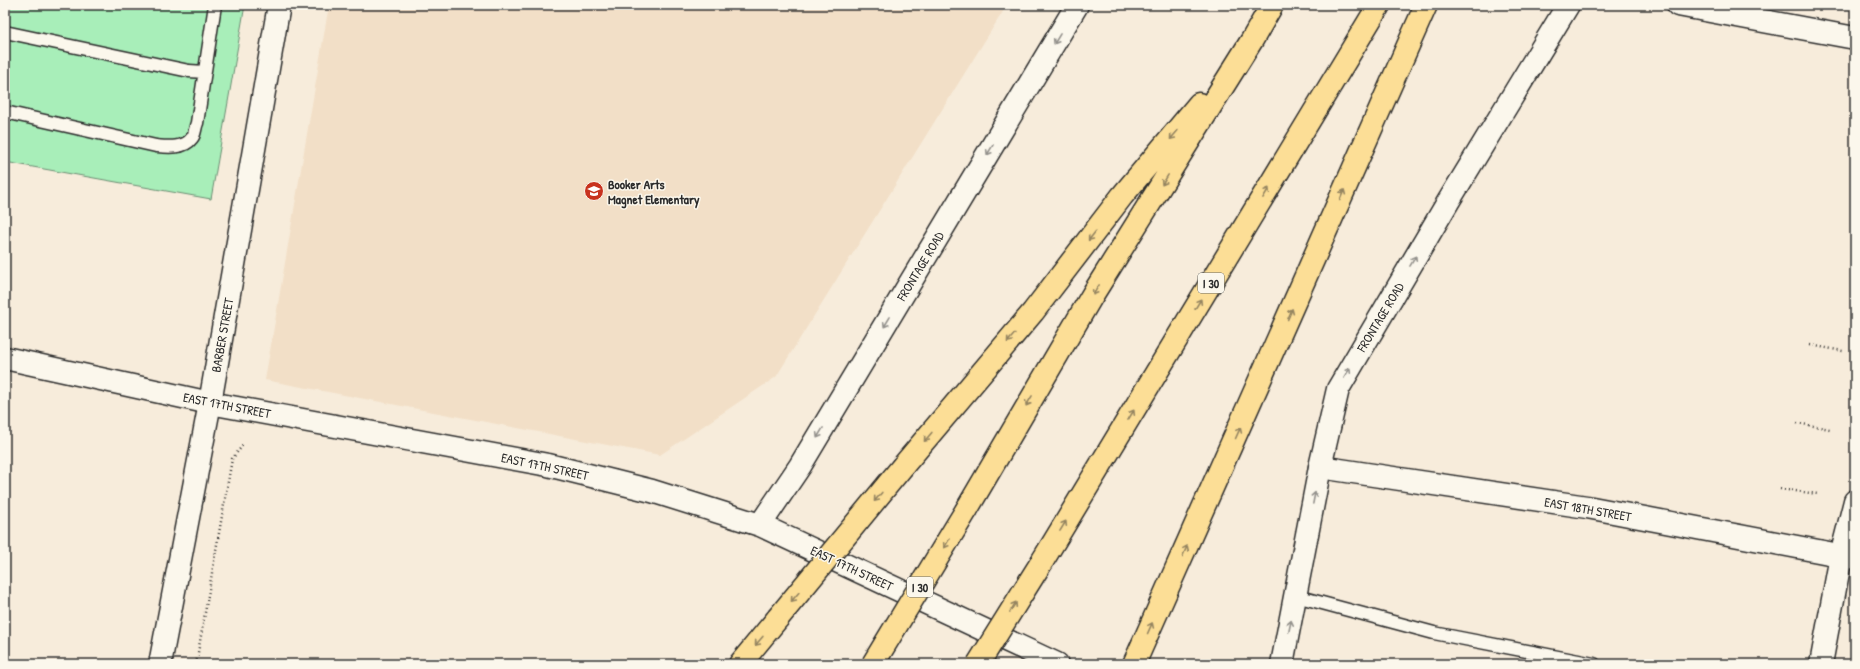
<svg xmlns="http://www.w3.org/2000/svg" width="1860" height="669" font-family="'Patrick Hand',sans-serif">
  <style>
    .built { fill: #f2dfc7 }
    .green { fill: #a8eeb9; stroke: #6a8c72 }
    .lines { fill: none; stroke-linecap: round; stroke-linejoin: round }
    .lane-casing { stroke: #2b2b2b; stroke-width: 15 }
    .street-casing { stroke: #2b2b2b; stroke-width: 25 }
    .secondary-casing { stroke: #2b2b2b; stroke-width: 25 }
    .highway-casing { stroke: #2b2b2b; stroke-width: 25 }
    .path { stroke: #2b2b2b; stroke-width: 2.5; stroke-dasharray: 1 3; stroke-linecap: butt }
    .lane { stroke: #fbf7ec; stroke-width: 12 }
    .street { stroke: #fbf7ec; stroke-width: 22 }
    .secondary { stroke: #fbf7ec; stroke-width: 22 }
    .highway { stroke: #fcde96; stroke-width: 22 }
    .highway-bridge-casing { stroke: #2b2b2b; stroke-width: 25; stroke-linecap: butt }
    .highway-bridge { stroke: #fcde96; stroke-width: 22 }
    .oneway { stroke: #93918c }
    .oneway2 { stroke: #948460 }
    .labels { text-anchor: middle; dominant-baseline: central; stroke-width: 3; stroke-linejoin: round; paint-order: stroke }
    .shield { fill: #fbf7ec; stroke: #696865; stroke-width: 1 }
    .shield-label { font-size: 12px; font-weight: bold; fill: #2b2b2b }
    .poi-label { font-size: 13px; font-weight: bold; fill: #2b2b2b; stroke: #fbf7ec; text-anchor: start }
    .street-label { font-size: 13px; fill: #2b2b2b; stroke: #fbf7ec }
  </style>
  <rect width="100%" height="100%" fill="#f7ecdb"/>
  <filter id="ink" filterUnits="userSpaceOnUse"><feTurbulence type="fractalNoise" baseFrequency=".025" numOctaves="2"/><feDisplacementMap in="SourceGraphic" scale="8" xChannelSelector="R" yChannelSelector="G"/><feConvolveMatrix kernelMatrix="1 2 1 2 8 2 1 2 1" color-interpolation-filters="sRGB"/></filter>
  <g filter="url(#ink)">
    <path class="built" d="M 329,5 L 1007,5 L 776,377 L 660,455 L 265,380 Z"/>
    <path class="green" d="M 5,5 L 245,5 L 211,199 L 5,162 Z"/>
    <g class="lines">
      <defs>
        <path id="lane" d="M 5,32 L 189,71 L 205,72
          M 5,112 L 156,146 C 167,147 184,149 192,138 C 195,135 195,127 197,123 L 215,5
          M 1296,596 L 1434,633 L 1594,664"/>
        <path id="street" d="M 1678,5 L 1855,38
          M 5,358 L 210,403
          M 1320,467 L 1587,507 L 1855,558
          M 1821,664 L 1841,556 L 1855,501"/>
        <path id="secondary" d="M 210,403 L 548,465 L 652,491 L 760,525 L 1057,664
          M 760,525 L 800,466 L 1077,5
          M 160,664 L 210,403 L 279,5
          M 1282,664 L 1320,467 L 1338,389 L 1448,202 L 1568,5"/>
        <path id="highway" d="M 903,466 L 1033,312 L 1122,196 L 1199,104
          M 967,509 L 1093,294 L 1252,40 L 1272,5
          M 1043,560 L 1379,5
          M 740,664 L 778,618
          M 1134,664 L 1426,5"/>
      </defs>
      <use href="#lane" class="lane-casing"/>
      <use href="#street" class="street-casing"/>
      <use href="#secondary" class="secondary-casing"/>
      <use href="#highway" class="highway-casing"/>
      <path class="path" d="M 1810,345 L 1843,351
        M 1797,423 L 1830,429
        M 1780,489 L 1818,494
        M 196,664 L 232,459 L 243,445"/>
      <use href="#lane" class="lane"/>
      <use href="#street" class="street"/>
      <use href="#secondary" class="secondary"/>
      <use href="#highway" class="highway"/>
      <defs>
        <path id="highway-bridge" d="M 778,618 L 903,466
          M 873,664 L 967,509
          M 978,664 L 1043,560"/>
      </defs>
      <use href="#highway-bridge" class="highway-bridge-casing"/>
      <use href="#highway-bridge" class="highway-bridge"/>
    </g>
    <defs><path id="oneway-shaft" d="M-6 0H5M1.5-3L5.5 0L1.5 3" fill="none" stroke-width="1.6" stroke-linecap="round" stroke-linejoin="round"/></defs>
    <g class="oneway">
      <use href="#oneway-shaft" transform="translate(1057 39) rotate(121)"/>
      <use href="#oneway-shaft" transform="translate(990 150) rotate(121)"/>
      <use href="#oneway-shaft" transform="translate(1413 261) rotate(-59)"/>
      <use href="#oneway-shaft" transform="translate(887 322) rotate(121)"/>
      <use href="#oneway-shaft" transform="translate(1347 373) rotate(-59)"/>
      <use href="#oneway-shaft" transform="translate(820 433) rotate(121)"/>
      <use href="#oneway-shaft" transform="translate(1314 498) rotate(-79)"/>
      <use href="#oneway-shaft" transform="translate(1290 626) rotate(-78)"/>
    </g>
    <g class="oneway2">
      <use href="#oneway-shaft" transform="translate(1174 135) rotate(130)"/>
      <use href="#oneway-shaft" transform="translate(1165 180) rotate(122)"/>
      <use href="#oneway-shaft" transform="translate(1266 193) rotate(-59)"/>
      <use href="#oneway-shaft" transform="translate(1342 195) rotate(-67)"/>
      <use href="#oneway-shaft" transform="translate(1092 236) rotate(128)"/>
      <use href="#oneway-shaft" transform="translate(1096 290) rotate(122)"/>
      <use href="#oneway-shaft" transform="translate(1198 304) rotate(-59)"/>
      <use href="#oneway-shaft" transform="translate(1290 314) rotate(-67)"/>
      <use href="#oneway-shaft" transform="translate(1011 338) rotate(130)"/>
      <use href="#oneway-shaft" transform="translate(1029 401) rotate(121)"/>
      <use href="#oneway-shaft" transform="translate(1131 415) rotate(-59)"/>
      <use href="#oneway-shaft" transform="translate(1238 433) rotate(-66)"/>
      <use href="#oneway-shaft" transform="translate(928 437) rotate(130)"/>
      <use href="#oneway-shaft" transform="translate(878 497) rotate(130)"/>
      <use href="#oneway-shaft" transform="translate(1063 526) rotate(-59)"/>
      <use href="#oneway-shaft" transform="translate(947 543) rotate(121)"/>
      <use href="#oneway-shaft" transform="translate(1185 551) rotate(-66)"/>
      <use href="#oneway-shaft" transform="translate(795 597) rotate(130)"/>
      <use href="#oneway-shaft" transform="translate(1013 607) rotate(-58)"/>
      <use href="#oneway-shaft" transform="translate(1150 628) rotate(-66)"/>
      <use href="#oneway-shaft" transform="translate(759 641) rotate(130)"/>
    </g>
  </g>
  <defs>
    <symbol id="school-disc" viewBox="-11 -11 22 22"><circle r="9.5" fill="#c8321e" stroke="#fbf7ec"/><path d="M0-5L7-2L0 1L-7-2ZM-4 1L0 2.5L4 1V4Q0 6-4 4Z" fill="#fff"/></symbol>
  </defs>
  <g fill-rule="evenodd">
    <use href="#school-disc" x="583" y="180" width="22" height="22"/>
  </g>
  <g class="labels">
    <g class="shield">
      <rect x="1198" y="273" width="26" height="20" rx="3"/>
      <rect x="907" y="577" width="26" height="20" rx="3"/>
    </g>
    <g class="shield-label">
      <text x="1211" y="283">I 30</text>
      <text x="920" y="587">I 30</text>
    </g>
    <g class="poi-label">
      <text x="608" y="184">Booker Arts<tspan x="608" dy="15">Magnet Elementary</tspan></text>
    </g>
    <g class="street-label">
      <text transform="translate(920 266) rotate(-59)">FRONTAGE ROAD</text>
      <text transform="translate(1380 317) rotate(-59)">FRONTAGE ROAD</text>
      <text transform="translate(222 335) rotate(-80)">BARBER STREET</text>
      <text transform="translate(227 405) rotate(11)">EAST 17TH STREET</text>
      <text transform="translate(545 466) rotate(12)">EAST 17TH STREET</text>
      <text transform="translate(1588 509) rotate(10)">EAST 18TH STREET</text>
      <text transform="translate(852 568) rotate(25)">EAST 17TH STREET</text>
    </g>
  </g>
  <rect width="1860" height="669" fill="none" stroke="#fbf7ec" stroke-width="20"/>
  <rect x="10" y="10" width="1840" height="649" fill="none" stroke="#2b2b2b" stroke-width="1.5" filter="url(#ink)"/>
</svg>
